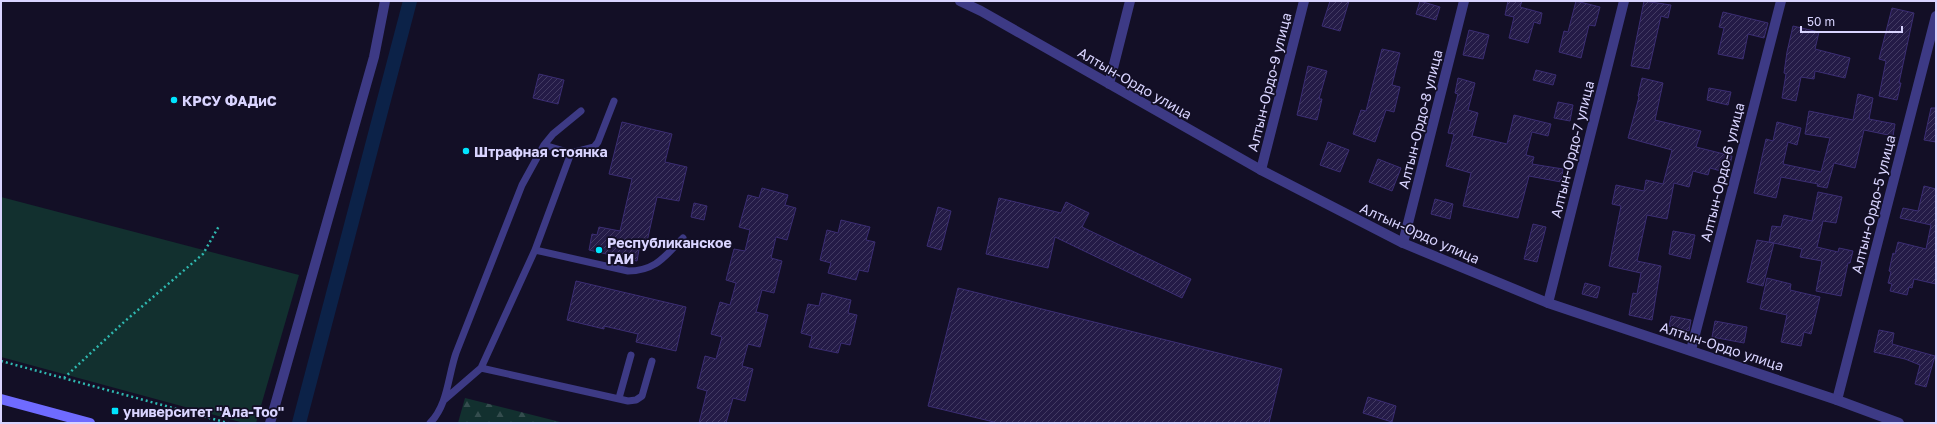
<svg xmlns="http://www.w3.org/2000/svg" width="1937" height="424" font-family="'Golos Text',sans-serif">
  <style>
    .grass { fill: #12302f }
    .forest { fill: url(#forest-firs) }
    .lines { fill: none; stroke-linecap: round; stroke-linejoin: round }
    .canal { stroke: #0c2248; stroke-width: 14 }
    .building { fill: url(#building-hatch); stroke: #3b2d73 }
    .path { stroke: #2fb8b0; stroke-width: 2.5; stroke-dasharray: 2 3; stroke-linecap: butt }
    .service { stroke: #3d3a85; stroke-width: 7 }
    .minor { stroke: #3d3a85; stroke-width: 10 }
    .tertiary { stroke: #3d3a85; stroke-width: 10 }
    .secondary { stroke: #6f6bff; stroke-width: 10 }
    .poi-dot { fill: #00e5ff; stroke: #130f26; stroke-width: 1.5 }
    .labels { text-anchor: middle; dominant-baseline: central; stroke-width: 3.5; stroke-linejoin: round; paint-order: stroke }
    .street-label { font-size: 14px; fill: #d9d4ff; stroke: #130f26 }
    .poi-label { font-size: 14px; font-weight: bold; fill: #d9d4ff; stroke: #130f26; text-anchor: start }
  </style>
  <defs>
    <pattern id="forest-firs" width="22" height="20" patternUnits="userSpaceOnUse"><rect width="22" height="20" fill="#12302f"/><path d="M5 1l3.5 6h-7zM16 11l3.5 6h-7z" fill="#344d4e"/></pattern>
    <pattern id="building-hatch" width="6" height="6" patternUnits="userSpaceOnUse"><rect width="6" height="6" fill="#241b47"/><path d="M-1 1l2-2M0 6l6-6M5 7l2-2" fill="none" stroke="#433b63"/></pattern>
  </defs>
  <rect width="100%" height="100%" fill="#130f26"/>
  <path class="grass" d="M 1,197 L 299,275 L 256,423 L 244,423 L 1,357 Z"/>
  <path class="forest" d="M 465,398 L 564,423 L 458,423 Z"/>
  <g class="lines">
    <path class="canal" d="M 299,423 L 410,1"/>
  </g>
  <path class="building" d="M 1330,1 L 1349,1 L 1340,31 L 1322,26 Z
    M 1420,1 L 1440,7 L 1436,20 L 1416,14 Z
    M 1508,1 L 1522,1 L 1520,7 L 1542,13 L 1540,24 L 1534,22 L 1528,43 L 1509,38 L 1514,17 L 1505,15 Z
    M 1576,1 L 1600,7 L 1595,26 L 1589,25 L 1581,58 L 1559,52 L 1564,31 L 1568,32 Z
    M 1644,1 L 1671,5 L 1668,18 L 1661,16 L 1649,69 L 1631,66 Z
    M 1892,8 L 1914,13 L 1899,83 L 1901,83 L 1897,100 L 1879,96 L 1886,61 L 1879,59 Z
    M 1723,12 L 1768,23 L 1764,38 L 1748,34 L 1743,59 L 1718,54 L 1724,28 L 1719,27 Z
    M 1793,26 L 1819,32 L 1815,49 L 1850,58 L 1845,78 L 1815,71 L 1814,79 L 1801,77 L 1796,101 L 1782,98 L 1786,74 L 1784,73 L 1787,52 Z
    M 1469,30 L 1489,35 L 1483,59 L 1463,55 Z
    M 1382,49 L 1400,53 L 1392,85 L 1400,87 L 1394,112 L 1386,110 L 1375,142 L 1353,134 L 1361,110 L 1366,111 Z
    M 1308,66 L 1327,71 L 1319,99 L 1322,99 L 1317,120 L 1297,115 Z
    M 1536,70 L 1556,75 L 1553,85 L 1533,80 Z
    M 539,74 L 564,80 L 558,104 L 533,98 Z
    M 1458,78 L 1475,83 L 1468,110 L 1478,113 L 1472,136 L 1507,144 L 1514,115 L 1551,124 L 1548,136 L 1532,132 L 1526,155 L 1534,157 L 1532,164 L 1563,169 L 1561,182 L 1529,176 L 1518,218 L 1463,206 L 1471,173 L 1446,166 L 1454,134 L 1448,133 L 1458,94 L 1455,93 Z
    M 1642,78 L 1663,83 L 1655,120 L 1701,131 L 1696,147 L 1732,156 L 1728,173 L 1710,168 L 1708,175 L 1693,171 L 1689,187 L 1674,183 L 1667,219 L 1647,215 L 1637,261 L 1661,266 L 1652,320 L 1629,315 L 1633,293 L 1637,294 L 1641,273 L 1609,266 L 1621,206 L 1612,204 L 1616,185 L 1644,191 L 1646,180 L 1663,184 L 1672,150 L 1628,138 L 1639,97 L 1638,96 Z
    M 1709,88 L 1731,92 L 1728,105 L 1707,100 Z
    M 1858,94 L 1873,98 L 1869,119 L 1895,124 L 1893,136 L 1864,130 L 1855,168 L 1834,163 L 1827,188 L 1817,186 L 1818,184 L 1781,177 L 1776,198 L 1754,193 L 1766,139 L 1773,141 L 1777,122 L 1801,128 L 1797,145 L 1788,142 L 1783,164 L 1821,172 L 1830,138 L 1805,134 L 1809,111 L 1853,120 Z
    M 1558,102 L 1573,105 L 1570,121 L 1554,118 Z
    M 1931,108 L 1936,108 L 1936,142 L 1924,140 Z
    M 622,122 L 672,134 L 665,162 L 687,167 L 679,201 L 657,197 L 646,246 L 640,244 L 637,261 L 589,250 L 592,234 L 597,235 L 599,227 L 620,231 L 632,179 L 609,174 Z
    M 1328,142 L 1349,150 L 1340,172 L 1320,165 Z
    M 1378,159 L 1401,168 L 1392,191 L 1369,182 Z
    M 1924,186 L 1936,189 L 1936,284 L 1914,279 L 1912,288 L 1909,287 L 1907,295 L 1890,291 L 1892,284 L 1888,283 L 1891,272 L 1889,271 L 1893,253 L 1895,254 L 1898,242 L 1926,249 L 1931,225 L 1900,218 L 1903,208 L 1918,211 Z
    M 762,188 L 788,195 L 785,205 L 796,208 L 787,240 L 776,237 L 771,258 L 782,261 L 774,293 L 762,290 L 756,312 L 768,315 L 760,347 L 748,344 L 742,366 L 753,369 L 745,401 L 733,398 L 726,423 L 699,423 L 707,391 L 697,388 L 705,356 L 716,359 L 722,337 L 711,334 L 720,302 L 730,305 L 736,283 L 726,280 L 734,249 L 745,251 L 750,230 L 739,227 L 748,195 L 759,198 Z
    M 1818,192 L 1842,197 L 1836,223 L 1823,221 L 1817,247 L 1838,252 L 1839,248 L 1853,251 L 1850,263 L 1848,263 L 1841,296 L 1816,291 L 1822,261 L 1800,257 L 1802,249 L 1769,242 L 1772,226 L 1781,227 L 1784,215 L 1812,221 Z
    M 999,198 L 1061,213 L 1066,202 L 1089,213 L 1082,227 L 1191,279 L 1182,298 L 1055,237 L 1048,268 L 986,254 Z
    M 1435,199 L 1453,204 L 1450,219 L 1431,214 Z
    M 694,203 L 707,206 L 704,220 L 691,217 Z
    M 938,207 L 951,211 L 941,250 L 927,246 Z
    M 841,220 L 870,227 L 866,240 L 875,242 L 868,272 L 859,270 L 856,280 L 828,273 L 831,263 L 820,260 L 827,230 L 838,233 Z
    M 1533,224 L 1546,227 L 1537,262 L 1524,259 Z
    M 1673,231 L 1695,235 L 1690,259 L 1669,254 Z
    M 1757,240 L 1774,243 L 1763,286 L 1747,282 Z
    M 1767,278 L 1791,284 L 1790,290 L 1820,297 L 1811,334 L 1804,332 L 1801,346 L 1781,342 L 1787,315 L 1760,309 Z
    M 576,281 L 686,307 L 676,351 L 636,342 L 638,334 L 604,326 L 604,329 L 567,320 Z
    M 1585,283 L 1600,287 L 1597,298 L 1582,294 Z
    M 958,288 L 1282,369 L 1269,423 L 998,423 L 928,406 Z
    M 822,293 L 851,300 L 848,313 L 857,315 L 850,345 L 841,343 L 838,353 L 809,347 L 812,336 L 801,333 L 808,304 L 819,306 Z
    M 1671,316 L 1691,320 L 1689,331 L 1669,326 Z
    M 1715,321 L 1747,327 L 1744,343 L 1712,337 Z
    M 1879,330 L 1894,333 L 1892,344 L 1935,356 L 1926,387 L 1915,384 L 1920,365 L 1905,359 L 1874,352 Z
    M 1368,397 L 1396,406 L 1392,422 L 1363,413 Z"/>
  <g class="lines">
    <path class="path" d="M 1,361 L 228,423
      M 64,378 L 124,322 L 203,254 L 219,226"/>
    <path class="service" d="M 544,145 L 553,134 L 581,111
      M 535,250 L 628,271 C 656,271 665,256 683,238
      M 481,368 L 628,401 L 636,400 L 642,396 L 652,361
      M 619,398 L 631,355
      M 444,400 L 481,368 L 535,250 L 571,153
      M 430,423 C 448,405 448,376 456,353 L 522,185 L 544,145 L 571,153 L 594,147 L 598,142 L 614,101"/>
    <path class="minor" d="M 960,1 L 981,11 L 1261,170 L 1304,1
      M 1109,84 L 1130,1
      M 1403,243 L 1464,1
      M 1548,303 L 1624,1
      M 1691,350 L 1781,1
      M 1837,400 L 1936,16
      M 270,423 L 374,57 L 385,1"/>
    <path class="tertiary" d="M 1261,170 L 1403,243 L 1548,303 L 1837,400 L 1899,423"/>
    <path class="secondary" d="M 1,399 L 90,423"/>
  </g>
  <g class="poi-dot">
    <circle cx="174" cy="100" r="4"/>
    <circle cx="466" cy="151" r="4"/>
    <circle cx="599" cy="250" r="4"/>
    <rect x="111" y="407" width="8" height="8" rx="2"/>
  </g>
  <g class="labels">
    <g class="street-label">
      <text transform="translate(1269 82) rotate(-76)">Алтын-Ордо-9 улица</text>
      <text transform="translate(1135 83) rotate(30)">Алтын-Ордо улица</text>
      <text transform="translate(1420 119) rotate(-76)">Алтын-Ордо-8 улица</text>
      <text transform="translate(1572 149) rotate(-76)">Алтын-Ордо-7 улица</text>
      <text transform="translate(1722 172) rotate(-76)">Алтын-Ордо-6 улица</text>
      <text transform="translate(1873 204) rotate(-76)">Алтын-Ордо-5 улица</text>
      <text transform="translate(1420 233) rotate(24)">Алтын-Ордо улица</text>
      <text transform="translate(1722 346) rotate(18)">Алтын-Ордо улица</text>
    </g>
    <g class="poi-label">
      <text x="182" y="100">КРСУ ФАДиС</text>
      <text x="474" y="151">Штрафная стоянка</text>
      <text x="607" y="242">Республиканское<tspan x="607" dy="16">ГАИ</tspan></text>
      <text x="123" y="411">университет "Ала-Тоо"</text>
    </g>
  </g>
  <rect width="1937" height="424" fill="none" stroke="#d9d4ff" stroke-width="4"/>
  <path d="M1801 26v6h101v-6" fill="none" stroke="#d9d4ff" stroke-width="2"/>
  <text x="1807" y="26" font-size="12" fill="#d9d4ff" stroke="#130f26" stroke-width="3" paint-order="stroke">50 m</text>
</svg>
